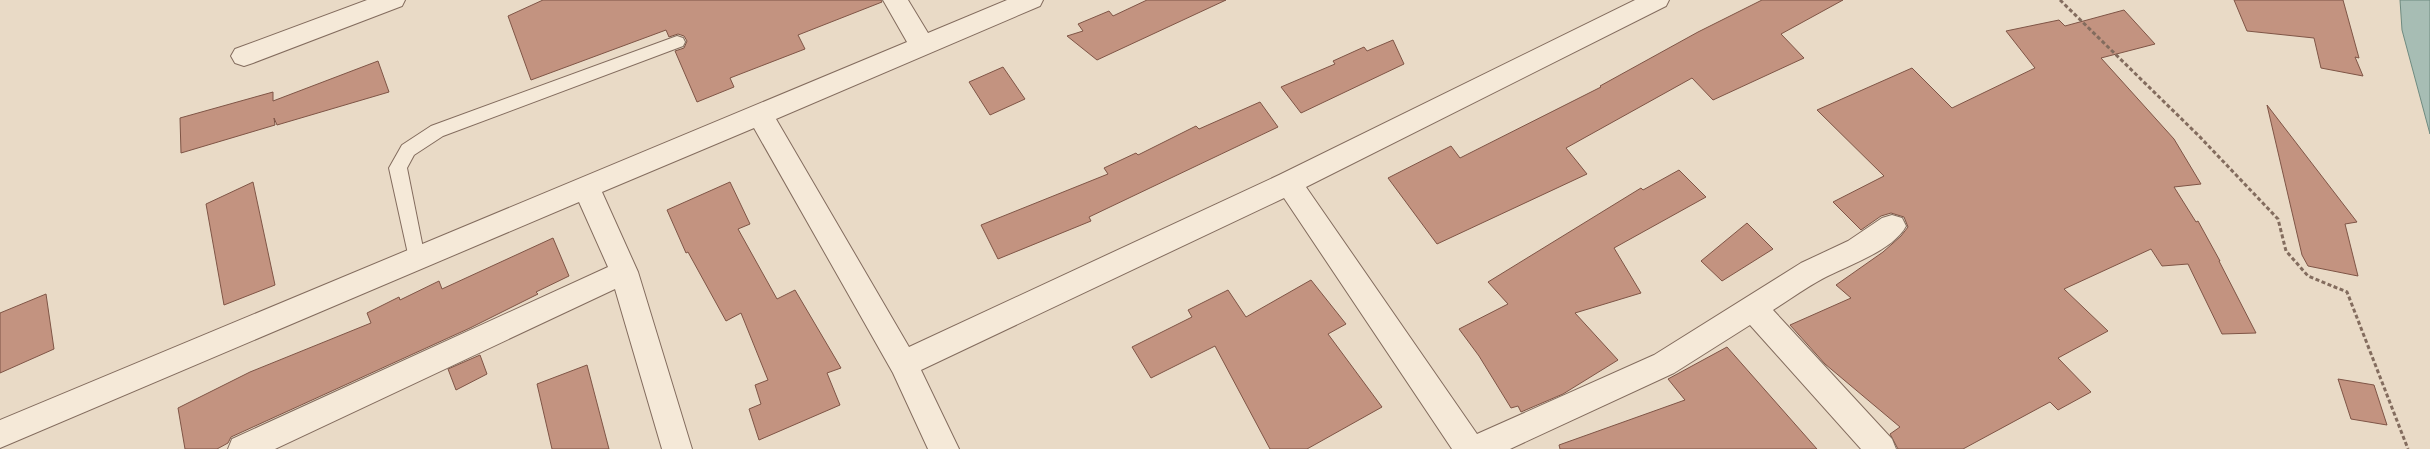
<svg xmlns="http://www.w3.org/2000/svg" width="2430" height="449" font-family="'Crimson Pro',serif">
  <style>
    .water { fill: #a7bdb4; stroke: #6f8b80 }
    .building { fill: #c39380; stroke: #7f5546 }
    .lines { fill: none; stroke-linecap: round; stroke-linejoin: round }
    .lane-casing { stroke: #836c5e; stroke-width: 2 }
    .street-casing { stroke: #836c5e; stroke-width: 2 }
    .path { stroke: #836c5e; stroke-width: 3; stroke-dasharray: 4 2.5; stroke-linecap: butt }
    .lane { fill: #f5e9d8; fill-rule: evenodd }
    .street { fill: #f5e9d8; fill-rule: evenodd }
  </style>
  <rect width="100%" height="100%" fill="#e9dac6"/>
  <path class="water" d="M 2400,0 L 2430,0 L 2430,134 L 2402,30 Z"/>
  <path class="building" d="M 543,0 L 881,0 L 882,2 L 798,35 L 805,49 L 730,78 L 734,87 L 697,102 L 675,51 L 684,48 L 687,41 L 684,36 L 678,34 L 669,37 L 666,30 L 531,80 L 508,16 Z
    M 1147,0 L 1226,0 L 1097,60 L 1067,36 L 1083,31 L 1078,24 L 1109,11 L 1113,16 Z
    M 1762,0 L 1843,0 L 1781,34 L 1804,58 L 1713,100 L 1692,78 L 1566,148 L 1587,174 L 1437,244 L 1388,178 L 1451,146 L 1460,158 L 1601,87 L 1600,86 L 1698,32 Z
    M 2234,0 L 2343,0 L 2359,58 L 2355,57 L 2363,76 L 2321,68 L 2314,38 L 2247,31 Z
    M 2124,10 L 2155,44 L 2101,58 L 2174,139 L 2201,184 L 2174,187 L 2196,222 L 2198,221 L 2220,261 L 2219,261 L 2256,333 L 2222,334 L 2188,264 L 2162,266 L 2151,249 L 2064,289 L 2108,331 L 2058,358 L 2091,392 L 2058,410 L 2050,402 L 1963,449 L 1898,449 L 1890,434 L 1900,427 L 1825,364 L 1790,325 L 1851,298 L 1836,285 L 1883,252 L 1901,236 L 1908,227 L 1904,217 L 1891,213 L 1881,216 L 1861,230 L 1833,202 L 1884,176 L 1817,110 L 1912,68 L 1952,108 L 2035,68 L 2006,31 L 2059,20 L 2065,26 Z
    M 1393,40 L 1404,64 L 1301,113 L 1281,87 L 1335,64 L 1333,61 L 1364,47 L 1367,51 Z
    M 378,61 L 389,92 L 277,125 L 274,118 L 275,125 L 181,153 L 180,118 L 273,92 L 273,101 Z
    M 1003,67 L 1025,99 L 990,115 L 969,82 Z
    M 1260,102 L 1278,127 L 1089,217 L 1091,221 L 998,259 L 981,225 L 1108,174 L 1104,168 L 1136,153 L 1138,155 L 1196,126 L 1199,129 Z
    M 2267,105 L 2357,222 L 2345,224 L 2358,276 L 2308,266 L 2302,255 Z
    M 1679,170 L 1706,197 L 1614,248 L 1641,293 L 1575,313 L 1618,360 L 1563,394 L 1521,412 L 1518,406 L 1511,408 L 1479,356 L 1459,329 L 1508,304 L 1488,282 L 1641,188 L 1643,190 Z
    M 253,182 L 275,285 L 224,305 L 206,204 Z
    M 730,182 L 750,224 L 738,229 L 777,299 L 795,290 L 841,368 L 827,373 L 840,405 L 759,440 L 749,409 L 761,404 L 755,385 L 768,380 L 741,313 L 726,321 L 688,252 L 686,253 L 667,210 Z
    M 1747,223 L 1773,249 L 1722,281 L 1701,261 Z
    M 553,238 L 569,276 L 536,292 L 538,294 L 470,328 L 231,437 L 228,443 L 217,449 L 185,449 L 178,408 L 250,372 L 371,323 L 367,313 L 399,297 L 400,300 L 439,281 L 442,289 Z
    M 1311,280 L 1346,324 L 1328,334 L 1382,407 L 1307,449 L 1270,449 L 1215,346 L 1151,378 L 1132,347 L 1192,317 L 1188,310 L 1228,290 L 1246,317 Z
    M 46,294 L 54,349 L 0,373 L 0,313 Z
    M 1727,347 L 1817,449 L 1560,449 L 1559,445 L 1685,400 L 1668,379 Z
    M 480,355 L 487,374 L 456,390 L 448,369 Z
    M 587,365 L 609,449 L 552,449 L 537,384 Z
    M 2338,379 L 2374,385 L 2387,425 L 2351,419 Z"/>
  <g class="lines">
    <defs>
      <path id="lane" d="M 677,36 L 683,38 L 685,42 L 683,46 L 443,136 L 414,155 L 407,168 L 425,258 L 422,263 L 416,266 L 410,263 L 389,168 L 402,145 L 431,126 Z"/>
      <path id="street" d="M 367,0 L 405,0 L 402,6 L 253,63 L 244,66 L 235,63 L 231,56 L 235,49 Z
        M 883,0 L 908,0 L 928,33 L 1007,0 L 1043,0 L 1040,6 L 776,119 L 909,347 L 1279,175 L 1635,0 L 1669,0 L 1666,6 L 1306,187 L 1477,434 L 1654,355 L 1801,263 L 1848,241 L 1882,218 L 1892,215 L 1902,218 L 1906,226 C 1893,251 1846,266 1822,279 C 1805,288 1789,300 1773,310 L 1892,439 L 1896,449 L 1861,449 L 1750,325 L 1674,373 L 1510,449 L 1452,449 L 1284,198 L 921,370 L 959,449 L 928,449 L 893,373 L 754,128 L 602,192 L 638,272 L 692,449 L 662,449 L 615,289 L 275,449 L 228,449 L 232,439 L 608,267 L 579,202 L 0,448 L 0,420 L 907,42 Z"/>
    </defs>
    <use href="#lane" class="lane-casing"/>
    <use href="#street" class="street-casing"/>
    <path class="path" d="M 2060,0 L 2199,136 L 2278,219 L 2286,251 L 2308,276 L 2347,292 L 2408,449"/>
    <use href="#lane" class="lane"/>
    <use href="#street" class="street"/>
  </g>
</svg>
